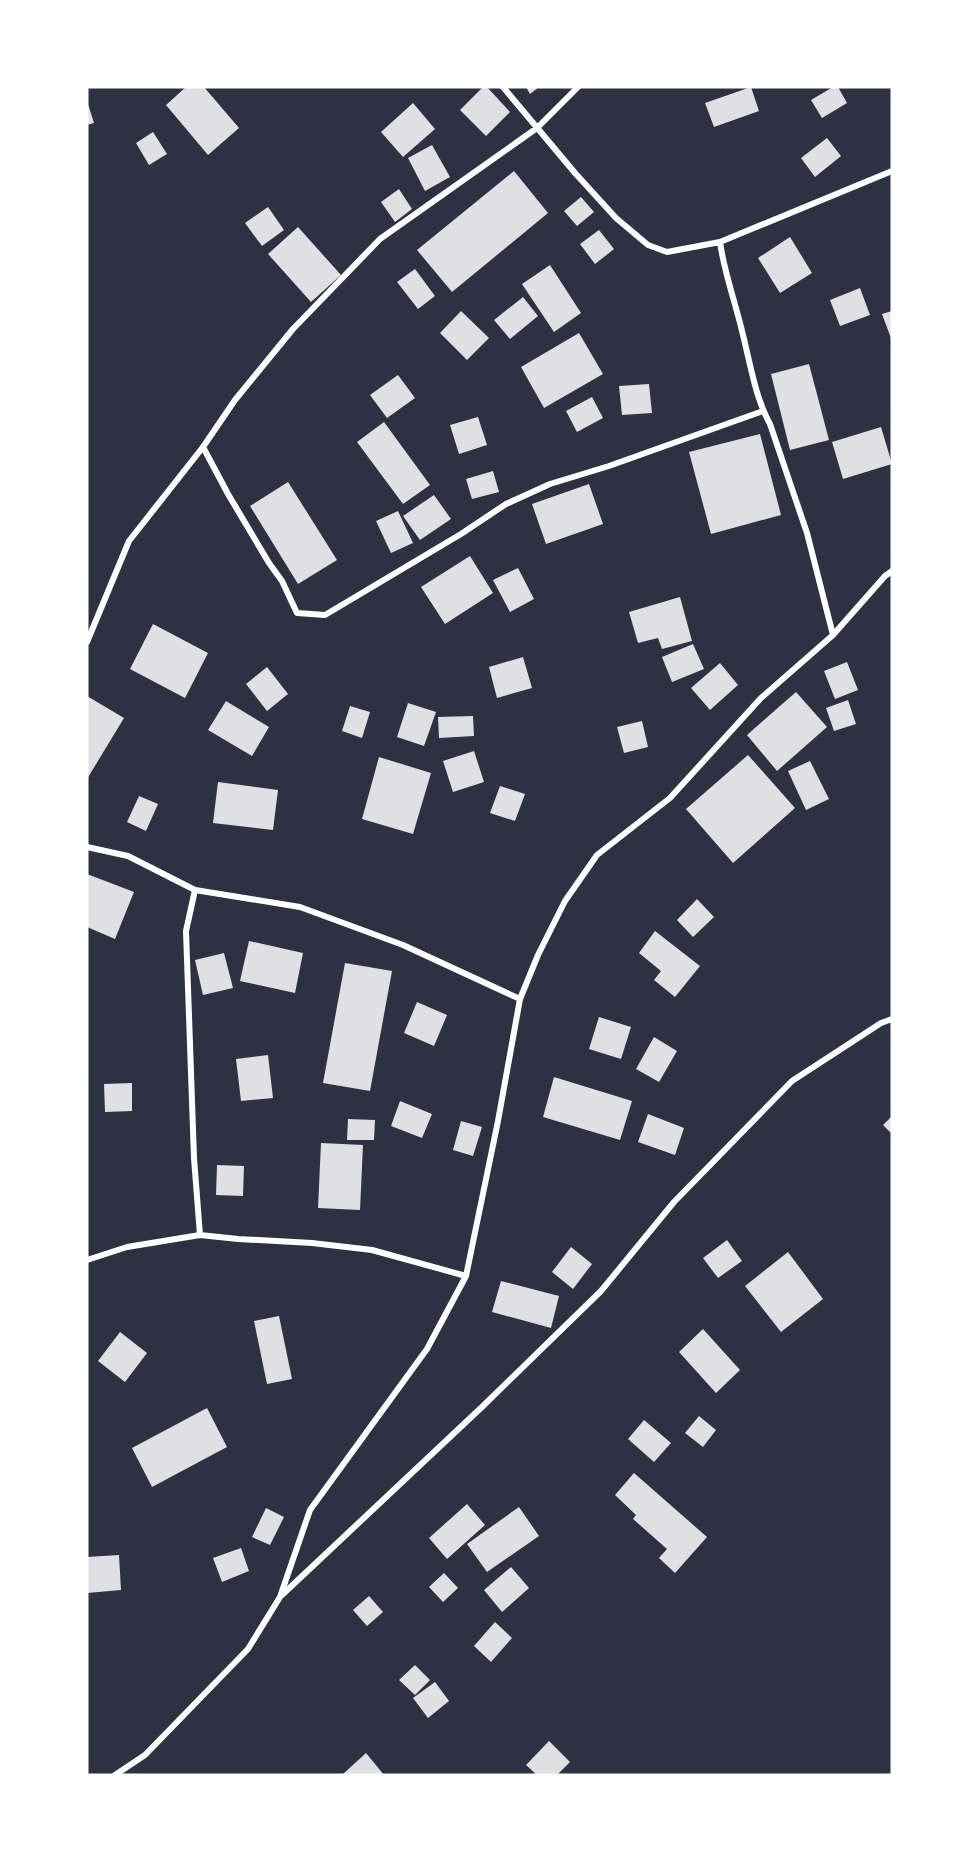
<svg xmlns="http://www.w3.org/2000/svg" width="979" height="1862" font-family="'Sofia Sans Condensed',sans-serif">
  <style>
    .building { fill: #e0e0e3 }
    .lines { fill: none; stroke-linecap: round; stroke-linejoin: round }
    .minor { stroke: #fff; stroke-width: 6 }
  </style>
  <rect width="100%" height="100%" fill="#2d3142"/>
  <path class="building" d="M 186,87 L 204,87 L 239,128 L 208,155 L 166,105 Z
    M 483,87 L 487,87 L 510,112 L 486,136 L 460,110 Z
    M 526,87 L 539,87 L 530,94 Z
    M 751,87 L 759,111 L 714,127 L 705,103 Z
    M 833,87 L 838,87 L 847,103 L 822,118 L 811,100 Z
    M 87,101 L 94,123 L 87,125 Z
    M 413,103 L 435,129 L 403,157 L 381,132 Z
    M 153,132 L 167,154 L 149,165 L 136,143 Z
    M 827,138 L 841,156 L 815,177 L 801,158 Z
    M 432,145 L 450,177 L 425,191 L 408,158 Z
    M 514,171 L 548,213 L 452,292 L 417,250 Z
    M 399,189 L 412,209 L 395,222 L 381,202 Z
    M 581,197 L 594,212 L 577,226 L 564,211 Z
    M 268,207 L 284,230 L 262,246 L 245,223 Z
    M 298,227 L 341,275 L 311,302 L 268,254 Z
    M 599,230 L 614,249 L 595,264 L 580,244 Z
    M 790,237 L 812,273 L 780,293 L 758,258 Z
    M 550,265 L 581,313 L 554,332 L 522,284 Z
    M 415,269 L 435,296 L 418,309 L 397,282 Z
    M 860,288 L 870,315 L 840,326 L 830,300 Z
    M 523,297 L 538,316 L 510,339 L 494,320 Z
    M 461,311 L 489,338 L 467,360 L 440,333 Z
    M 892,311 L 892,341 L 882,314 Z
    M 579,333 L 603,374 L 544,408 L 521,367 Z
    M 809,364 L 829,440 L 790,450 L 771,374 Z
    M 398,375 L 415,398 L 387,418 L 370,395 Z
    M 649,384 L 652,413 L 622,415 L 619,386 Z
    M 592,397 L 603,418 L 577,432 L 566,411 Z
    M 478,417 L 487,445 L 459,454 L 450,425 Z
    M 384,422 L 430,485 L 403,504 L 357,442 Z
    M 881,427 L 892,464 L 843,479 L 832,442 Z
    M 760,434 L 781,515 L 711,534 L 689,452 Z
    M 493,471 L 499,492 L 472,499 L 466,479 Z
    M 288,482 L 337,560 L 298,584 L 250,506 Z
    M 589,484 L 603,524 L 546,544 L 532,504 Z
    M 434,495 L 451,519 L 420,540 L 403,516 Z
    M 398,511 L 413,543 L 391,553 L 376,521 Z
    M 470,556 L 493,593 L 445,624 L 421,587 Z
    M 518,568 L 534,599 L 510,612 L 493,580 Z
    M 680,597 L 692,641 L 662,649 L 658,638 L 638,643 L 629,612 Z
    M 153,624 L 208,653 L 185,698 L 130,669 Z
    M 693,644 L 704,669 L 672,682 L 662,657 Z
    M 523,657 L 532,688 L 497,698 L 489,667 Z
    M 847,662 L 858,690 L 835,699 L 824,671 Z
    M 720,663 L 738,685 L 710,710 L 691,688 Z
    M 267,667 L 288,694 L 267,711 L 246,684 Z
    M 796,692 L 827,727 L 777,771 L 747,735 Z
    M 87,696 L 124,718 L 87,779 Z
    M 848,700 L 856,724 L 834,731 L 826,708 Z
    M 226,701 L 269,727 L 252,756 L 208,730 Z
    M 408,703 L 436,712 L 424,746 L 397,737 Z
    M 350,706 L 370,712 L 362,738 L 342,731 Z
    M 473,716 L 474,736 L 439,738 L 438,717 Z
    M 642,721 L 648,747 L 624,753 L 617,727 Z
    M 474,751 L 484,782 L 453,792 L 443,761 Z
    M 748,755 L 795,808 L 733,863 L 686,809 Z
    M 379,757 L 431,773 L 413,834 L 362,819 Z
    M 810,761 L 829,799 L 806,810 L 788,771 Z
    M 218,782 L 278,790 L 273,830 L 213,823 Z
    M 500,786 L 525,794 L 515,821 L 490,813 Z
    M 139,796 L 158,804 L 146,831 L 127,822 Z
    M 87,874 L 134,892 L 115,939 L 87,927 Z
    M 697,899 L 714,917 L 693,937 L 677,920 Z
    M 655,931 L 700,966 L 675,997 L 654,980 L 661,971 L 639,953 Z
    M 249,941 L 303,953 L 295,993 L 240,981 Z
    M 224,953 L 233,988 L 203,995 L 195,960 Z
    M 345,963 L 392,971 L 370,1091 L 323,1083 Z
    M 417,1002 L 447,1015 L 434,1046 L 404,1033 Z
    M 599,1017 L 631,1027 L 621,1059 L 589,1049 Z
    M 654,1037 L 677,1051 L 659,1082 L 636,1069 Z
    M 268,1055 L 273,1098 L 241,1101 L 236,1059 Z
    M 554,1077 L 632,1101 L 620,1140 L 543,1117 Z
    M 132,1083 L 132,1111 L 105,1112 L 104,1084 Z
    M 400,1101 L 432,1114 L 422,1138 L 391,1126 Z
    M 648,1114 L 684,1128 L 675,1155 L 638,1142 Z
    M 892,1116 L 892,1134 L 883,1125 Z
    M 348,1119 L 375,1120 L 374,1140 L 347,1140 Z
    M 461,1121 L 482,1127 L 473,1156 L 453,1150 Z
    M 321,1143 L 363,1145 L 360,1210 L 318,1208 Z
    M 217,1165 L 244,1166 L 243,1196 L 216,1195 Z
    M 727,1240 L 742,1261 L 718,1278 L 703,1258 Z
    M 571,1247 L 592,1264 L 573,1289 L 552,1272 Z
    M 788,1252 L 823,1299 L 781,1332 L 745,1286 Z
    M 501,1281 L 559,1296 L 551,1328 L 492,1312 Z
    M 279,1316 L 292,1379 L 267,1384 L 254,1321 Z
    M 703,1329 L 740,1370 L 716,1393 L 679,1352 Z
    M 120,1332 L 147,1353 L 125,1382 L 98,1361 Z
    M 207,1408 L 227,1447 L 152,1487 L 132,1448 Z
    M 699,1416 L 716,1430 L 703,1447 L 685,1433 Z
    M 644,1420 L 671,1443 L 654,1462 L 628,1439 Z
    M 634,1473 L 707,1537 L 675,1573 L 659,1558 L 667,1549 L 633,1519 L 636,1515 L 615,1495 Z
    M 467,1504 L 485,1525 L 447,1559 L 429,1538 Z
    M 519,1507 L 539,1536 L 487,1572 L 467,1544 Z
    M 266,1508 L 284,1517 L 270,1545 L 252,1537 Z
    M 241,1548 L 249,1571 L 222,1582 L 213,1558 Z
    M 119,1555 L 121,1590 L 87,1593 L 87,1557 Z
    M 511,1567 L 529,1588 L 502,1612 L 484,1590 Z
    M 444,1573 L 458,1588 L 443,1602 L 429,1587 Z
    M 369,1596 L 383,1612 L 367,1626 L 353,1610 Z
    M 495,1622 L 512,1638 L 491,1662 L 474,1646 Z
    M 415,1665 L 430,1680 L 415,1695 L 399,1680 Z
    M 435,1682 L 449,1701 L 428,1718 L 413,1698 Z
    M 549,1741 L 570,1762 L 557,1775 L 537,1775 L 526,1765 Z
    M 366,1753 L 384,1775 L 342,1775 Z"/>
  <g class="lines">
    <path class="minor" d="M 503,87 L 575,173 L 616,218 L 648,245 L 667,252 L 720,242 L 892,171
      M 720,242 C 724,272 735,301 742,331 C 750,362 755,397 770,424 L 807,533 L 833,635
      M 203,447 L 228,494 L 269,563 L 282,581 L 297,613 L 325,615 L 461,534 L 506,504 L 550,484 L 609,466 L 763,411
      M 87,642 L 129,541 L 203,447 L 235,400 L 293,329 L 380,239 L 537,128 L 578,87
      M 87,847 L 128,856 L 195,890 L 300,907 L 403,945 L 520,999
      M 195,890 L 186,931 L 194,1158 L 200,1235
      M 87,1260 L 127,1247 L 200,1235 L 238,1239 L 312,1243 L 372,1250 L 466,1276
      M 282,1595 L 483,1406 L 601,1291 L 674,1202 L 792,1081 L 881,1023 L 892,1019
      M 115,1775 L 145,1755 L 248,1649 L 280,1597 L 310,1510 L 427,1349 L 466,1276 L 498,1121 L 520,999 L 538,955 L 565,901 L 597,855 L 670,798 L 761,698 L 833,635 L 885,576 L 892,571"/>
  </g>
  <rect width="979" height="1862" fill="none" stroke="#ffffff" stroke-width="177"/>
</svg>
